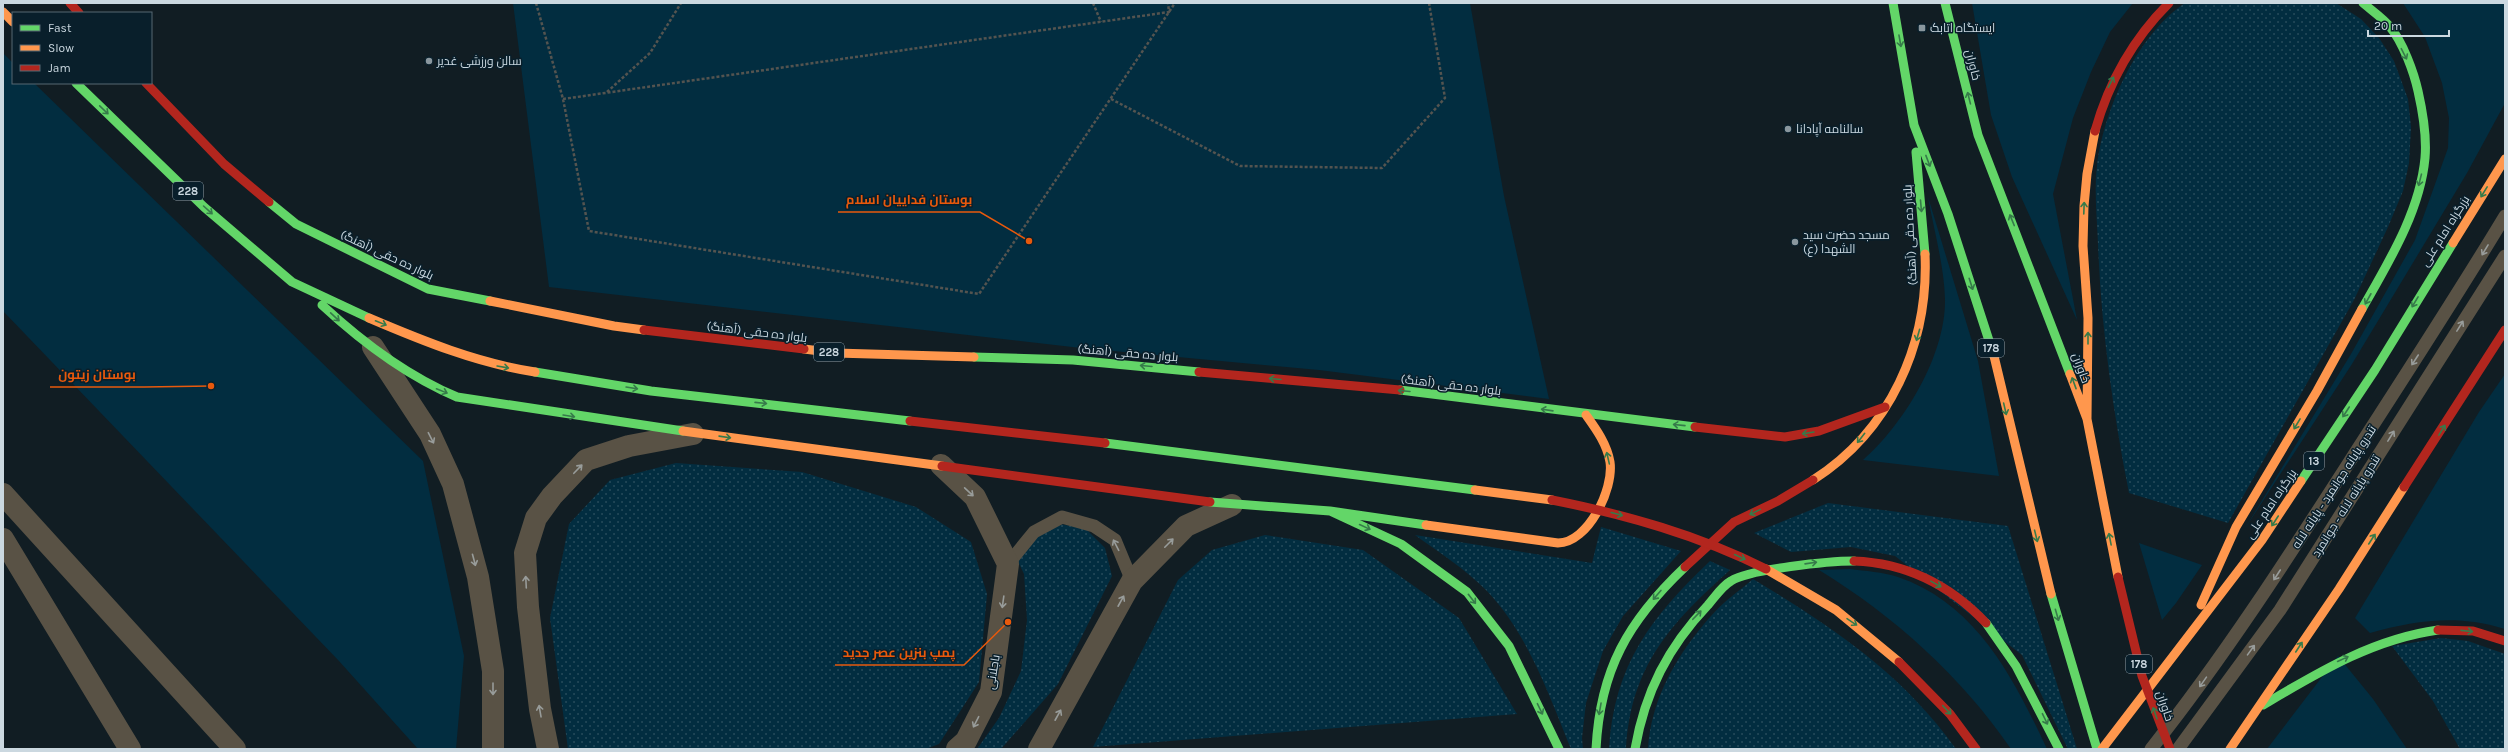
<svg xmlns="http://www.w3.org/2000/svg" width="2508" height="752" font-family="Karla,Cairo,sans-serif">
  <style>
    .grass { fill: url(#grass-dots) }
    .green { fill: #022d40 }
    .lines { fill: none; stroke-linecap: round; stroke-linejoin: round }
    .path { stroke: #545450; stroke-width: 2.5; stroke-dasharray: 3 2; stroke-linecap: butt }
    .lane { stroke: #595245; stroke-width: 13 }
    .street { stroke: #595245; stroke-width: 22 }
    .fast { stroke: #63d668; stroke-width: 9 }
    .slow { stroke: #ff974d; stroke-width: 9 }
    .jam { stroke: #b3261e; stroke-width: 9 }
    .slow-bridge { stroke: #ff974d; stroke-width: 9 }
    .jam-bridge { stroke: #b3261e; stroke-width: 9 }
    .oneway { stroke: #367a4a }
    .oneway2 { stroke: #989c9a }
    .poi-dot { fill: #8a979e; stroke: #091f2b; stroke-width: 1.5 }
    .labels { text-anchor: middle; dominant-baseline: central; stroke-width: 3; stroke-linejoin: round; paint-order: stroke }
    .shield { fill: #091f2b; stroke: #91a0aa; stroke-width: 1 }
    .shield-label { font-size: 11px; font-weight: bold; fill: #cbd8e0 }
    .poi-label { font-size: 12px; fill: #cbd8e0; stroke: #091f2b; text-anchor: start }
    .street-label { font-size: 12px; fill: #cbd8e0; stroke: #091f2b }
    .leader { fill: none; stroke: #e8590c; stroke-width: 1.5 }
    .callout-dot { fill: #e8590c; stroke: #091f2b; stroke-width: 1.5 }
    .callout-label { font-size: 13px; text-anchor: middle; font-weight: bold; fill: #e8590c; stroke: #091f2b; stroke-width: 3; stroke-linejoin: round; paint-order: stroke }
  </style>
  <defs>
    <pattern id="grass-dots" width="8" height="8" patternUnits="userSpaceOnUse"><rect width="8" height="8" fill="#022d40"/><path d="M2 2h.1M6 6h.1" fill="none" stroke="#264b5b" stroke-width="1.8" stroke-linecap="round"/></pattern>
  </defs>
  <rect width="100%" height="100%" fill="#111d23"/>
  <path class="grass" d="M 2185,3 L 2336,3 L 2361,19 L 2379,38 L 2394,61 L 2408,99 L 2411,127 L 2409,163 L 2403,191 L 2388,227 L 2354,300 L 2228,523 L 2129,493 C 2113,411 2101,328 2098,244 C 2097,219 2094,191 2097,166 C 2104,109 2137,35 2185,3 Z
    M 676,463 L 802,472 L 916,507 L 971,542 L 987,594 L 979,682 L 939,744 L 926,749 L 568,749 L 550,618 L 569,524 L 610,480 Z
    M 1828,503 L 2008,526 L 2077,749 L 2068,749 L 2022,655 L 1895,556 L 1851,547 L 1791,552 L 1754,533 Z
    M 1053,523 L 1085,528 L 1105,548 L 1112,576 L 1058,684 L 1001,749 L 977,749 L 999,718 L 1021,671 L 1027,620 L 1024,574 L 1012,549 L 1031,530 Z
    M 1601,527 L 1681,551 L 1623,616 L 1603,651 L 1586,703 L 1582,738 L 1583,749 L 1571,749 C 1549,695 1528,634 1487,591 C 1465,569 1440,553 1415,535 L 1592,563 Z
    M 1265,535 L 1363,550 L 1459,618 L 1517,714 L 1093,747 L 1178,580 L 1212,550 Z
    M 1710,561 L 1730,570 C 1671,623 1631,665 1626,749 L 1609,749 C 1614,665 1651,617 1710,561 Z
    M 1753,579 C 1831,626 1902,673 1956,749 L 1648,749 C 1651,698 1678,653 1711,616 C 1723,602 1739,591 1753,579 Z
    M 2441,638 L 2468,641 L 2505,654 L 2505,749 L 2460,749 L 2433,701 L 2392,646 Z"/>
  <path class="green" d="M 513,3 L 1470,3 L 1504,196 L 1549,399 L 1319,370 L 1081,348 L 549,287 Z
    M 1972,3 L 2133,3 L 2110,32 L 2091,72 L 2073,118 L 2053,194 L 2077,320 L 2012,177 L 1991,115 Z
    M 2403,3 L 2505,3 L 2505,103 L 2467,173 L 2352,364 L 2244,530 L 2351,354 L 2415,240 L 2448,148 L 2449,118 L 2442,83 L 2425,37 Z
    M 3,53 L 13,63 L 13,83 L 34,83 L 423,461 L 464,656 L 456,749 L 418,749 L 339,661 L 3,311 Z
    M 1928,197 L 1978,361 L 1999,476 L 1863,460 C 1904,424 1946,355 1945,299 C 1944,265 1934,231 1928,197 Z
    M 2505,374 L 2505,629 C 2458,614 2416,620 2370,633 L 2355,618 L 2479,412 Z
    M 2139,543 L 2202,565 L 2176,603 L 2162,620 Z
    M 1850,569 C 1865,571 1883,572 1898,577 C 1977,604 2014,679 2047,749 L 2011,749 C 1961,676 1894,616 1819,570 Z
    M 2338,656 L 2373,699 L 2407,749 L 2267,749 Z"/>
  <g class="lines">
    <path class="path" d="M 536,3 L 563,99 L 589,231 L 979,294 L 1175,3
      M 1093,3 L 1101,22
      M 607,92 L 650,53 L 681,3
      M 563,99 L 1169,12 L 1168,3
      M 1111,99 L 1240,166 L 1382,168 L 1445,98 L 1429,3"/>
    <path class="lane" d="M 1008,564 L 1034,532 L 1062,517 L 1094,526 L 1115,540 L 1132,581
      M 2151,749 C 2224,657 2287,559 2350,461 C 2402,380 2455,299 2505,216
      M 2178,749 L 2280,610 L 2505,256"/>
    <path class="street" d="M 373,347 L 430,434 L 453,484 L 478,577 L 493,671 L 493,749
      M 941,465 L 975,497 L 1008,564 L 991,692 L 966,741 L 957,749
      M 3,494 L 235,749
      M 3,539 L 130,749
      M 548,749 L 540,709 L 528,607 L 525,553 L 536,518 L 552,496 L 586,460 L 629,446 L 693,434
      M 1039,749 L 1132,581 L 1186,526 L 1232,505"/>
    <path class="fast" d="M 1893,3 L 1914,125 L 1948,214 L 1994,356
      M 1945,3 L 1978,135 L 2070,374
      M 76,83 L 204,207 L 292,282 L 369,318
      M 1916,152 L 1925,254
      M 269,202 L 296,224 L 428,289 L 490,301
      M 322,305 C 362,342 407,376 457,397 L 683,431
      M 2362,309 C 2388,263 2420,212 2425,158 C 2427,135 2423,113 2418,91 C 2414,73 2403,42 2390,27 C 2383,18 2372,11 2363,3
      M 974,357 L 1073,360 L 1199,372
      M 535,372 L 651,391 L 910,421
      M 1400,390 L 1695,427
      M 1105,443 L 1475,490
      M 2301,481 L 2375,370 L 2453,243
      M 1210,502 L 1330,511 L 1426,525
      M 1330,511 L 1401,544 L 1467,592 L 1509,646 L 1559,749
      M 2051,594 L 2097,749
      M 1986,623 L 2016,666 L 2059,749
      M 2263,705 C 2319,672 2373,639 2438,630
      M 1596,749 C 1600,670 1628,621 1685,567
      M 1635,749 C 1645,692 1668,647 1708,605 C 1715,597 1722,586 1731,581 C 1750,569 1830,561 1854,561"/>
    <path class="slow" d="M 3,12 L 13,22
      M 2453,243 L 2505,159
      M 490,301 L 614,326 L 644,330
      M 369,318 C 423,341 477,363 535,372
      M 804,349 L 836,353 L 974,357
      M 1994,356 L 2051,594
      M 2070,374 L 2087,419 L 2118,577
      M 2087,419 L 2088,318 L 2083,246 L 2084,206 L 2087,174 L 2095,131
      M 683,431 L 942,466
      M 1813,480 C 1890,431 1929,344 1925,254
      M 1475,490 L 1552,500
      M 1426,525 L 1558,543 C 1588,543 1614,489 1610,462 C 1607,444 1596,429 1586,415
      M 2201,605 L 2236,527 L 2317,391 L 2362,309
      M 2102,749 L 2262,540 L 2301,481
      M 2230,749 L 2339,589 L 2404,487"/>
    <path class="jam" d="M 70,3 L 79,13
      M 146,83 L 224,164 L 269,202
      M 2095,131 C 2109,81 2132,40 2169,3
      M 644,330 L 804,349
      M 1199,372 L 1400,390
      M 910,421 L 1105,443
      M 1695,427 L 1785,437 L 1819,431 L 1885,407
      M 942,466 L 1210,502
      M 2404,487 L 2505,330
      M 1854,561 C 1907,563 1950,585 1986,623
      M 1685,567 L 1734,522 L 1778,501 L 1813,480
      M 2438,630 L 2473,631 L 2505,641"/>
    <path class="slow-bridge" d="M 1766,569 L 1836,610 L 1899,662"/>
    <path class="jam-bridge" d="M 1552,500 C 1627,515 1698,535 1766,569
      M 2118,577 L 2142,676 L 2170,749
      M 1899,662 L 1950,714 L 1976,749"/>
  </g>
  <defs><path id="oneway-shaft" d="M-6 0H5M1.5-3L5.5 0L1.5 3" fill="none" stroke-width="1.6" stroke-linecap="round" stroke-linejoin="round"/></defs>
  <g class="oneway">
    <use href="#oneway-shaft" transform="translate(1900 41) rotate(80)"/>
    <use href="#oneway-shaft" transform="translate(2404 54) rotate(63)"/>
    <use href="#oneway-shaft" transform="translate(2111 82) rotate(-63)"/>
    <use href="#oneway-shaft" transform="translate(1969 98) rotate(-104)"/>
    <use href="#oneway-shaft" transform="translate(104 110) rotate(44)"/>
    <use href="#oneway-shaft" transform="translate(1928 161) rotate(69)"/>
    <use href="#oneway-shaft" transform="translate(2420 180) rotate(104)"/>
    <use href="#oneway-shaft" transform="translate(2484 192) rotate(122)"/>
    <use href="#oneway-shaft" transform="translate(1921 206) rotate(85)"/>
    <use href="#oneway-shaft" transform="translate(2084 208) rotate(-88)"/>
    <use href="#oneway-shaft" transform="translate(208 210) rotate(42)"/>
    <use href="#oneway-shaft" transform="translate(2012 220) rotate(-112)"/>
    <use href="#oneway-shaft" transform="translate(1971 284) rotate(72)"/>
    <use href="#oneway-shaft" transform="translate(2368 299) rotate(119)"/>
    <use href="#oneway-shaft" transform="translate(2415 302) rotate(121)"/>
    <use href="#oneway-shaft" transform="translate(335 317) rotate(43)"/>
    <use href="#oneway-shaft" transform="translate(381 323) rotate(22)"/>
    <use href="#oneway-shaft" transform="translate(1918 335) rotate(106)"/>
    <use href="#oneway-shaft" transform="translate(2088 338) rotate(-90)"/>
    <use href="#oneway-shaft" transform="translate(1146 366) rotate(-175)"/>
    <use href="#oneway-shaft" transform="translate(503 367) rotate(10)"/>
    <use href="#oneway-shaft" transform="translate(1275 379) rotate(-175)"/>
    <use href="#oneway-shaft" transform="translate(2074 383) rotate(-110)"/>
    <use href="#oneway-shaft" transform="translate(632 388) rotate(9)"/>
    <use href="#oneway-shaft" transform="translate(442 391) rotate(22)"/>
    <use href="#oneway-shaft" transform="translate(1404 391) rotate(-175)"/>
    <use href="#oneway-shaft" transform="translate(761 403) rotate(6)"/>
    <use href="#oneway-shaft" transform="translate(2005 409) rotate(77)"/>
    <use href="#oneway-shaft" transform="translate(1547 410) rotate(-172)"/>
    <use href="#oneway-shaft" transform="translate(2346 412) rotate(123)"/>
    <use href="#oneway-shaft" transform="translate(569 416) rotate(9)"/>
    <use href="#oneway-shaft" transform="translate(2297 424) rotate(121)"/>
    <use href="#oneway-shaft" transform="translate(1679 425) rotate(-174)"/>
    <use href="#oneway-shaft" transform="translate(2442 430) rotate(-58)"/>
    <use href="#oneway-shaft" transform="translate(1808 433) rotate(171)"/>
    <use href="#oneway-shaft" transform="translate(725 437) rotate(8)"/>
    <use href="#oneway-shaft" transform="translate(1861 438) rotate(128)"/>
    <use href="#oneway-shaft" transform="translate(1608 458) rotate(-103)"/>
    <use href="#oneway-shaft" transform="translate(1755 512) rotate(154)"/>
    <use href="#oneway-shaft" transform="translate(1617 514) rotate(15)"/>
    <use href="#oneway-shaft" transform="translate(2275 521) rotate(123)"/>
    <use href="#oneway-shaft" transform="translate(1365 527) rotate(25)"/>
    <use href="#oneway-shaft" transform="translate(2036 536) rotate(76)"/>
    <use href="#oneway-shaft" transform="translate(2110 539) rotate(-101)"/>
    <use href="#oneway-shaft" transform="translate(2372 539) rotate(-57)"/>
    <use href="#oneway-shaft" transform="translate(1740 557) rotate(25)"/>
    <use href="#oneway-shaft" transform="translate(1811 563) rotate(-8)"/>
    <use href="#oneway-shaft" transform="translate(1936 584) rotate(29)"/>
    <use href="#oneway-shaft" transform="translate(1657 595) rotate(131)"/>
    <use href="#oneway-shaft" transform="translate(1472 599) rotate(52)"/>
    <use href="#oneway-shaft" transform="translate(1697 615) rotate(-46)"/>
    <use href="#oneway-shaft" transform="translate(2057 615) rotate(74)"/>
    <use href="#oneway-shaft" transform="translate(1852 622) rotate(34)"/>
    <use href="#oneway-shaft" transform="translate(2467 631) rotate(6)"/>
    <use href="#oneway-shaft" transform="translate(2299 647) rotate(-57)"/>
    <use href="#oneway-shaft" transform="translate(2343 659) rotate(-25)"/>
    <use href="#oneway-shaft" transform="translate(1540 709) rotate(64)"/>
    <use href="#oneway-shaft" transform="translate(1600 709) rotate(100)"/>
    <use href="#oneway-shaft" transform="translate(1947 710) rotate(46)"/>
    <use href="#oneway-shaft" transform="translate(2155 713) rotate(-109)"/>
    <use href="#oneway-shaft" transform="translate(2045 719) rotate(64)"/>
  </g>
  <g class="oneway2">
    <use href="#oneway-shaft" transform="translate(2485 250) rotate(121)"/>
    <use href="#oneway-shaft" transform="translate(2460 326) rotate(-58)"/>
    <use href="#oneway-shaft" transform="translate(2415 360) rotate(123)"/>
    <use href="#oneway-shaft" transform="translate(2391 436) rotate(-58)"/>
    <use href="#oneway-shaft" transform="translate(431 438) rotate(63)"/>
    <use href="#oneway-shaft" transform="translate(578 469) rotate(-46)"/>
    <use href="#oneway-shaft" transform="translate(969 492) rotate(43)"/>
    <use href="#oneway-shaft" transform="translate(1169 543) rotate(-45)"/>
    <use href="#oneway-shaft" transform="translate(1116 545) rotate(-117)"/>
    <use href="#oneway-shaft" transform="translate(474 560) rotate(75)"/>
    <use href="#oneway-shaft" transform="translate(2277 575) rotate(123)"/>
    <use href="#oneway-shaft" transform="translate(526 582) rotate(-93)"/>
    <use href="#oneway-shaft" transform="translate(1121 601) rotate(-61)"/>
    <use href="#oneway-shaft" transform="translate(1003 602) rotate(98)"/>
    <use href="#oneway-shaft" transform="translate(2251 650) rotate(-54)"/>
    <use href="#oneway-shaft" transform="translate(2203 682) rotate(125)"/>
    <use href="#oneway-shaft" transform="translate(493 689) rotate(90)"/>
    <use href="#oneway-shaft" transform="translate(540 711) rotate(-100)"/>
    <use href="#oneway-shaft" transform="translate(1058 715) rotate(-61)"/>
    <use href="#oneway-shaft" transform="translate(976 722) rotate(117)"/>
  </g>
  <g class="poi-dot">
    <rect x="1918" y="24" width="8" height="8" rx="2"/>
    <circle cx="429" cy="61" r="4"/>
    <circle cx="1788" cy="129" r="4"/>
    <circle cx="1795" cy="242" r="4"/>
  </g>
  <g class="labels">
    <g class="shield">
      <rect x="173" y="182" width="30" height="18" rx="3"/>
      <rect x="1978" y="339" width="26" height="18" rx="3"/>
      <rect x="814" y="343" width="30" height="18" rx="3"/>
      <rect x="2304" y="452" width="20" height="18" rx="3"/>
      <rect x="2126" y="655" width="26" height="18" rx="3"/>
    </g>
    <g class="shield-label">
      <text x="188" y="191">228</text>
      <text x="1991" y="348">178</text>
      <text x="829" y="352">228</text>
      <text x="2314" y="461">13</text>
      <text x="2139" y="664">178</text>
    </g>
    <g class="poi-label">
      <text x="1930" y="28">ایستگاه اتابک</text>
      <text x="437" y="61">سالن ورزشی غدیر</text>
      <text x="1796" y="129">سالنامه آپادانا</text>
      <text x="1803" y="235">مسجد حضرت سید<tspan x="1803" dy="14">الشهدا (ع)</tspan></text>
    </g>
    <g class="street-label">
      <text transform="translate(1973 65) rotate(76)">خاوران</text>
      <text transform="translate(2445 231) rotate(-58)">بزرگراه امام علی</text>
      <text transform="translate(1910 235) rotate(-93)">بلوار ده حقی (آهنگ)</text>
      <text transform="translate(387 255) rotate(25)">بلوار ده حقی (آهنگ)</text>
      <text transform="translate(757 332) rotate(7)">بلوار ده حقی (آهنگ)</text>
      <text transform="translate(1128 353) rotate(5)">بلوار ده حقی (آهنگ)</text>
      <text transform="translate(2081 368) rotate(70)">خاوران</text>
      <text transform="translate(1451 385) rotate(7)">بلوار ده حقی (آهنگ)</text>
      <text transform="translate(2334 487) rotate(-57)">تندرو پایانه جوانمرد - پایانه لاله</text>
      <text transform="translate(2271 504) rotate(-56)">بزرگراه امام علی</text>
      <text transform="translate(2346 506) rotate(-58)">تندرو پایانه لاله - جوانمرد</text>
      <text transform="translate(993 672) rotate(-81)">باجلانی</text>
      <text transform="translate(2165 706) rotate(71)">خاوران</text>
    </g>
  </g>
  <path class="leader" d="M1029 241L980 212H838M211 386L144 387H50M1008 622L964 665H835"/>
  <g class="callout-dot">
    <circle cx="1029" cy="241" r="4"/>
    <circle cx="211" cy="386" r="4"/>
    <circle cx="1008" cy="622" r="4"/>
  </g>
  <g class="callout-label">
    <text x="909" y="204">بوستان فداییان اسلام</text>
    <text x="97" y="379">بوستان زیتون</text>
    <text x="899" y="657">پمپ بنزین عصر جدید</text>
  </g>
  <rect width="2508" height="752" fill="none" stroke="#cbd8e0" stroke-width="8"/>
  <rect x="12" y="12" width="140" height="72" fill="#091f2b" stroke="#576973"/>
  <rect x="20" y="25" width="20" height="6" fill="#63d668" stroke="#576973"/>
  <text x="48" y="32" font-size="12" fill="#cbd8e0">Fast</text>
  <rect x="20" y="45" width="20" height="6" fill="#ff974d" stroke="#576973"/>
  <text x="48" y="52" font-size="12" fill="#cbd8e0">Slow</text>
  <rect x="20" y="65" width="20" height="6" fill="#b3261e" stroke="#576973"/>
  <text x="48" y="72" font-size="12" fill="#cbd8e0">Jam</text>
  <path d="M2368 30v6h81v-6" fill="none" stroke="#cbd8e0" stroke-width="2"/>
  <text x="2374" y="30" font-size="12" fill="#cbd8e0" stroke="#091f2b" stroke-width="3" paint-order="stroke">20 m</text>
</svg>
